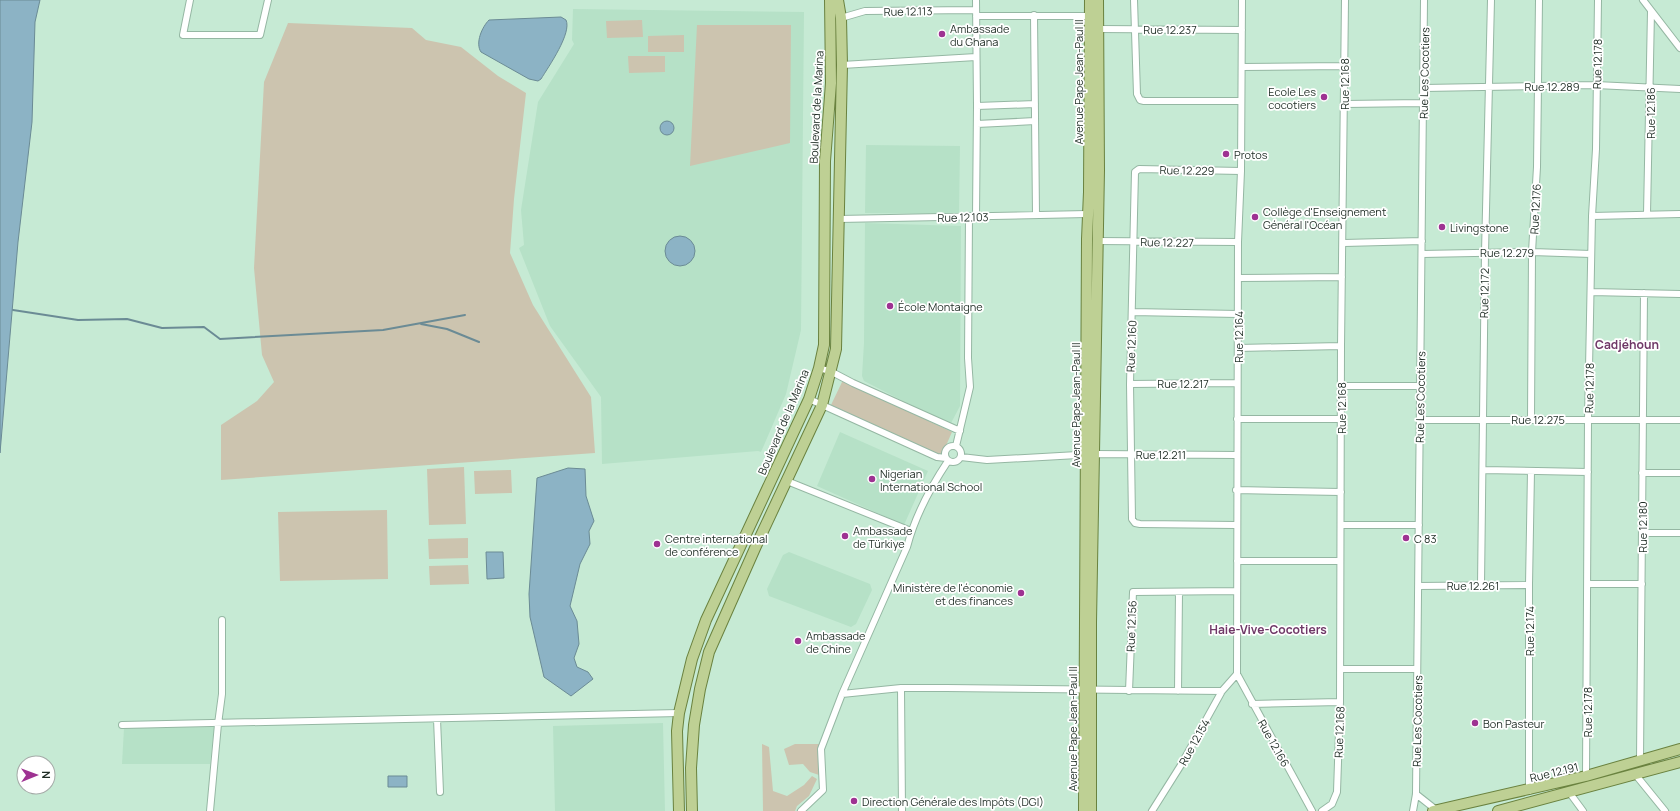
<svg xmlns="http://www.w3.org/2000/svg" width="1680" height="811" font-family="Manrope,sans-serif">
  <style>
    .built { fill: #b6e1c7 }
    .green { fill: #ccc4af }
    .water { fill: #8cb3c5; stroke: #6b8b95 }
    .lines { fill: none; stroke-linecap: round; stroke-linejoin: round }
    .stream { stroke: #6b8b95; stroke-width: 2 }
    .minor-casing { stroke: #95b7a3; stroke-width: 8 }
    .primary-casing { stroke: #6a823f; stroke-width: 12 }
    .minor { stroke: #fff; stroke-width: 6 }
    .primary { stroke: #bed094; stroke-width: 10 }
    .poi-dot { fill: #9e3292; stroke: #fff; stroke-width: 1.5 }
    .labels { text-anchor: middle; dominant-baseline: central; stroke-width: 3.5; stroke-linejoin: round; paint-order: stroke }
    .street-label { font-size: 11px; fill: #1f2d25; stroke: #fff }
    .poi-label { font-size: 11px; fill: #1f2d25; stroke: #fff; text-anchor: start }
    .neighbourhood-label { font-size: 12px; font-weight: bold; fill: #6f3867; stroke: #fff }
  </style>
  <rect width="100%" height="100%" fill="#c6ead4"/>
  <path class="built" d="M 573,9 L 804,12 L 801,330 L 786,394 L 761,452 L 758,451 L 602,464 L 601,397 L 550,326 L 519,248 L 524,245 L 521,210 L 538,102 L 574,44 L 572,40 Z
    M 866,145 L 960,146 L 959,214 L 865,213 Z
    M 865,223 L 961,226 L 960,406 L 950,425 L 864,381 L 862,376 L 864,343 Z
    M 840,432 L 928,471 L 904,525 L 817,486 Z
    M 789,552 L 870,584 L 872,590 L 856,624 L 851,627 L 769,596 L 767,589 L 783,555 Z
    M 663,723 L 665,811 L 555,811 L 553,726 Z
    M 214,727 L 210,764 L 122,764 L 124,728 Z"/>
  <path class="green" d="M 642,20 L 643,37 L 607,38 L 606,21 Z
    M 288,23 L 412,28 L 426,40 L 461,47 L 498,76 L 526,93 L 514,199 L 510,253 L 533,305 L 591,397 L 595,453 L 221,480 L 221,425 L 257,401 L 274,382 L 262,355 L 254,268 L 264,82 Z
    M 697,25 L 791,25 L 790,143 L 690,166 Z
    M 684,35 L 684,52 L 648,52 L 648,36 Z
    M 628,56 L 665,56 L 665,72 L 629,73 Z
    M 843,380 L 952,432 L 941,457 L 831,405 Z
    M 464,467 L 466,524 L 429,525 L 427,469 Z
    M 511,470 L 512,493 L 475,494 L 474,471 Z
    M 387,510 L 388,579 L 280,581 L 278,512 Z
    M 468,538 L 468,558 L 429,559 L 428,539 Z
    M 468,565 L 469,584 L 430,585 L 429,566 Z
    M 762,744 L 769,747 L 773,791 L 787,796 L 804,785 L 812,776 L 817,779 L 809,796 L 797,806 L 795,811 L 763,811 Z
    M 795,744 L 819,744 L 819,775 L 810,772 L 803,764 L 789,765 L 784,749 Z"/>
  <path class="water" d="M 0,0 L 40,0 L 35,22 L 32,122 L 18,242 L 0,453 Z
    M 561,17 L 566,20 C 572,33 549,66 541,79 L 538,81 L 529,79 L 481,52 C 475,43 482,27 489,20 Z
    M660 128a7 7 0 1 1 14 0a7 7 0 1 1-14 0Z
    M665 251a15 15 0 1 1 30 0a15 15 0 1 1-30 0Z
    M 568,468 L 585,469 L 586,496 L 594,521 L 589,531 L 590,544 L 580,564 L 570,606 L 577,621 L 579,644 L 574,658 L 577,667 L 588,672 L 593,679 L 571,696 L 544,677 L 530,617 L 529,594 L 537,478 Z
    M 486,552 L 503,552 L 504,578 L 487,579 Z
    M 388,776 L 407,776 L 407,787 L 388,787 Z"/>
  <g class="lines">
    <path class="stream" d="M 13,310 L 78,320 L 127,319 L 162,328 L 204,327 L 220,339 L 383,330 L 465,315
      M 421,324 L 447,329 L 479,342"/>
    <defs>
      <path id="minor" d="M 190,0 L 183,35 L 260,35 L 268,0
        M 976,0 L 977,106 L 976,216
        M 1134,0 L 1137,94 L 1140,100 L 1144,101 L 1241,101
        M 1242,0 L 1241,171 L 1238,242 L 1237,674 L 1312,811
        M 1643,0 L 1680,48
        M 1034,15 L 1036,215
        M 976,16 L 1091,16
        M 841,18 L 865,11 L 976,10
        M 1099,29 L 1242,30
        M 842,65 L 976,57
        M 1242,67 L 1344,66
        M 1424,88 L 1596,85 L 1680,89
        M 1345,104 L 1423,103
        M 977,106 L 1035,104
        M 977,124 L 1035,121
        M 1647,214 L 1651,11
        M 1592,216 L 1680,214
        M 839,219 L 1087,214
        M 1096,241 L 1238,242
        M 1344,243 L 1422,241
        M 1422,254 L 1532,252 L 1591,254
        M 1238,278 L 1342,277
        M 1591,292 L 1680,294
        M 1132,312 L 1238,314
        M 1238,348 L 1341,346
        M 819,368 L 832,372 L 853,383 L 960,431
        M 1130,384 L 1237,383
        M 1341,386 L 1420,386
        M 809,399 L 937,457 L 946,458
        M 1237,419 L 1341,419
        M 1531,419 L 1532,252 L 1537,167 L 1539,0
        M 1420,420 L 1680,420
        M945 454a8 8 0 1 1 16 0a8 8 0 1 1-16 0Z
        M 956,446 L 970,387 L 968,358 L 969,216
        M 961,457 L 987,460 L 1095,454 L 1237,455
        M 1483,470 L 1588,472
        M 1642,473 L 1680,473
        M 787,481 L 911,531
        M 1236,490 L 1341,492
        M 1236,525 L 1140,524 L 1135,523 L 1132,519 L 1130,384 L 1135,172 L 1139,169 L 1241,171
        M 1341,525 L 1419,525
        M 1643,533 L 1680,533
        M 1237,561 L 1340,561
        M 1588,584 L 1642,584
        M 1481,585 L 1485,252 L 1491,0
        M 1418,586 L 1529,585
        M 1340,669 L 1417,669
        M 901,688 L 902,811
        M 1129,691 L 1133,592 L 1237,591
        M 1178,691 L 1179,592
        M 842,694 L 907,547 C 915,516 930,488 948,461
        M 1252,704 L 1340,702
        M 437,719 L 440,792
        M 122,725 L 679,713
        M 1640,760 L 1644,293
        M 1635,774 L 1665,811
        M 1586,776 L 1588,419 L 1592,216 L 1596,149 L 1598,0
        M 1529,791 L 1529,585 L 1531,471
        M 1569,792 L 1583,811
        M 1416,794 L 1435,809
        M 210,811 L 218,724 L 222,694 L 222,620
        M 801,811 L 823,790 L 821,749 L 842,694 L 901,688 L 946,688 L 1222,691
        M 1152,811 L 1181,765 L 1222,691 L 1237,674
        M 1322,811 L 1332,804 L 1337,792 L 1340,702 L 1341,346 L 1345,0
        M 1413,811 L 1416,794 L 1424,0"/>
      <path id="primary" d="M 679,811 L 677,731 L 679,713 L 692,659 L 706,620 L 809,399 L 819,368 L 824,345 L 825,161 L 831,83 L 830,0
        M 692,811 L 691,768 L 694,725 L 700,689 L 709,652 L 756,546 L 822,405 L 836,349 L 842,65 L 841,18 L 838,0
        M 1084,811 L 1087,239 L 1089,192 L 1090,0
        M 1091,811 L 1091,622 L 1099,170 L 1098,0
        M 1433,811 L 1586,776 L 1680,749
        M 1498,811 L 1680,762"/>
    </defs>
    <use href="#minor" class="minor-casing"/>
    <use href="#primary" class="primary-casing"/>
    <use href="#minor" class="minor"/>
    <use href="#primary" class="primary"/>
  </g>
  <g class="poi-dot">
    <circle cx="942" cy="34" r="4"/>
    <circle cx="1324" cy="97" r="4"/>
    <circle cx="1226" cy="154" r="4"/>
    <circle cx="1255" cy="217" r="4"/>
    <circle cx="1442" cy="227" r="4"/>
    <circle cx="890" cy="306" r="4"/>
    <circle cx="872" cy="479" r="4"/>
    <circle cx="845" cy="536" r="4"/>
    <circle cx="1406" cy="538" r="4"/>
    <circle cx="657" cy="544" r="4"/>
    <circle cx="1021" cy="593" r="4"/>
    <circle cx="798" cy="641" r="4"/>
    <circle cx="1475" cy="723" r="4"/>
    <circle cx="854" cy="801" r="4"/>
  </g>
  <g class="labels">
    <g class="street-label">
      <text transform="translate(908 11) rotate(-1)">Rue 12.113</text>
      <text x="1170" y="29">Rue 12.237</text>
      <text transform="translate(1597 64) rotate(-89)">Rue 12.178</text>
      <text transform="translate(1424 73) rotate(-89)">Rue Les Cocotiers</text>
      <text transform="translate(1078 82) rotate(-90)">Avenue Pape Jean-Paul II</text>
      <text transform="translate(1344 84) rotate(-90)">Rue 12.168</text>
      <text x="1552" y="86">Rue 12.289</text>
      <text transform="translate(816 107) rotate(-87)">Boulevard de la Marina</text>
      <text transform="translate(1650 113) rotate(-90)">Rue 12.186</text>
      <text transform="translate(1187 170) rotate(1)">Rue 12.229</text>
      <text transform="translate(1535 209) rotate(-87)">Rue 12.176</text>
      <text transform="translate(963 217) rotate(-1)">Rue 12.103</text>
      <text transform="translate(1167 242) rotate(1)">Rue 12.227</text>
      <text x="1507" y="252">Rue 12.279</text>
      <text transform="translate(1484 293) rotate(-89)">Rue 12.172</text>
      <text transform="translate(1238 337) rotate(-90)">Rue 12.164</text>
      <text transform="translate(1131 346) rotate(-88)">Rue 12.160</text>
      <text x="1183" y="383">Rue 12.217</text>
      <text transform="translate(1589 388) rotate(-89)">Rue 12.178</text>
      <text transform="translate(1420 397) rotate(-89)">Rue Les Cocotiers</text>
      <text transform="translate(1075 405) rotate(-90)">Avenue Pape Jean-Paul II</text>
      <text transform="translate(1341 408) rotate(-90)">Rue 12.168</text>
      <text x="1538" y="419">Rue 12.275</text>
      <text transform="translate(783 422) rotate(-67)">Boulevard de la Marina</text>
      <text x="1161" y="454">Rue 12.211</text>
      <text transform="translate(1642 527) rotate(-90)">Rue 12.180</text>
      <text x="1473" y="585">Rue 12.261</text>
      <text transform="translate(1131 626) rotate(-88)">Rue 12.156</text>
      <text transform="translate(1529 631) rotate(-90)">Rue 12.174</text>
      <text transform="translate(1587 712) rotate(-90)">Rue 12.178</text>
      <text transform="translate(1417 721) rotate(-89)">Rue Les Cocotiers</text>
      <text transform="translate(1072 729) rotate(-90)">Avenue Pape Jean-Paul II</text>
      <text transform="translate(1339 732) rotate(-88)">Rue 12.168</text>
      <text transform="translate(1194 742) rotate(-61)">Rue 12.154</text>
      <text transform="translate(1274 743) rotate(61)">Rue 12.166</text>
      <text transform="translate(1554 772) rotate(-14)">Rue 12.191</text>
    </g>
    <g class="poi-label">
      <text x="950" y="28">Ambassade<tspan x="950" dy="13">du Ghana</tspan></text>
      <text x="1316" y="91" text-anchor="end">Ecole Les<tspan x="1316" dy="13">cocotiers</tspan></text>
      <text x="1234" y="154">Protos</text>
      <text x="1263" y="211">Collège d'Enseignement<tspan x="1263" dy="13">Général l'Océan</tspan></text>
      <text x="1450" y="227">Livingstone</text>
      <text x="898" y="306">École Montaigne</text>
      <text x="880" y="473">Nigerian<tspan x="880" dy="13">International School</tspan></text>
      <text x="853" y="530">Ambassade<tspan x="853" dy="13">de Türkiye</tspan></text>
      <text x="665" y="538">Centre international<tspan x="665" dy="13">de conférence</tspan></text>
      <text x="1414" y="538">C 83</text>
      <text x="1013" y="587" text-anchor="end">Ministère de l'économie<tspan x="1013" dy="13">et des finances</tspan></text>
      <text x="806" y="635">Ambassade<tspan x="806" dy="13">de Chine</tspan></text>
      <text x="1483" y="723">Bon Pasteur</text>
      <text x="862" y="801">Direction Générale des Impôts (DGI)</text>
    </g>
    <g class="neighbourhood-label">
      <text x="1627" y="344">Cadjéhoun</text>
      <text x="1268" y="629">Haie-Vive-Cocotiers</text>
    </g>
  </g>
  <g transform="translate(36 775) rotate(89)"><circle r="19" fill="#ffffff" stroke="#a5aba8"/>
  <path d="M0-3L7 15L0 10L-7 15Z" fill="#9e3292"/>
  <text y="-6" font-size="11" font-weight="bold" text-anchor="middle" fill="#1f2d25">N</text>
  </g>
</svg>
